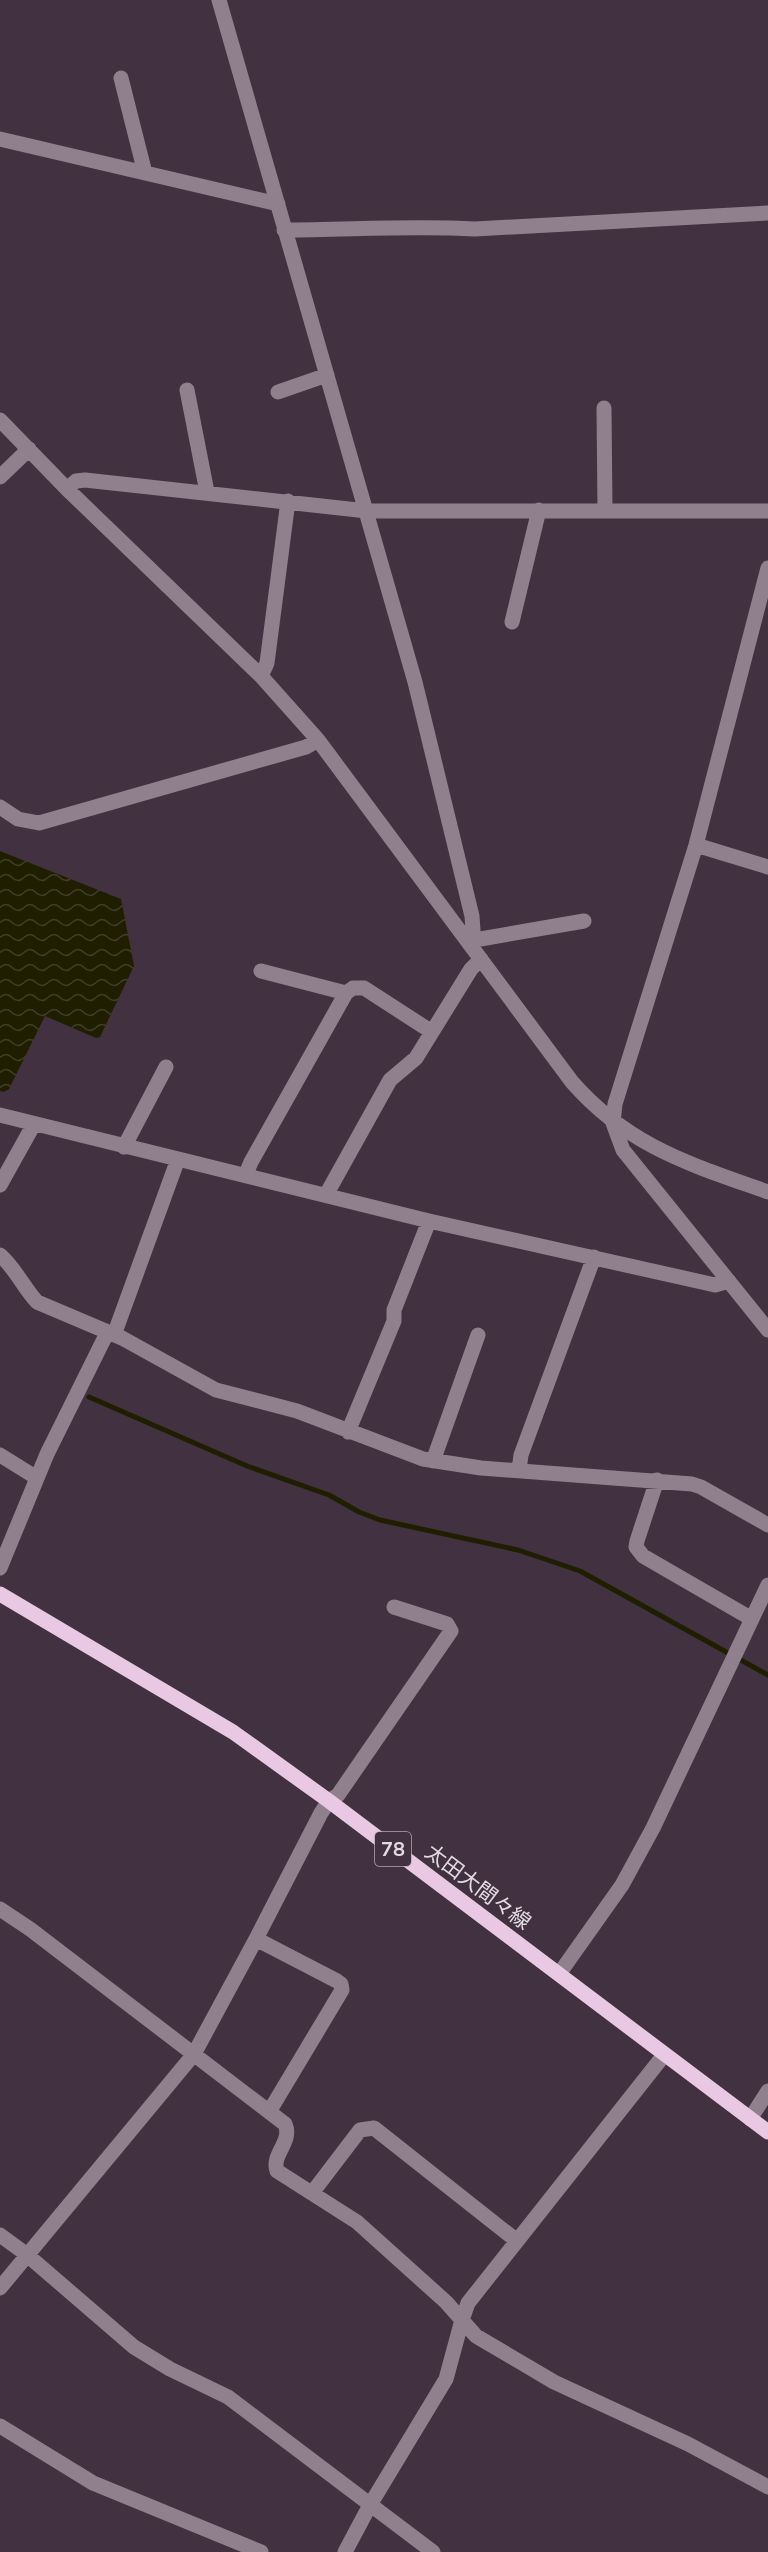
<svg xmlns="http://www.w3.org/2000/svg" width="768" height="2552" font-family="'Nunito Sans','Noto Sans JP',sans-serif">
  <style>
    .water { fill: url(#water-waves) }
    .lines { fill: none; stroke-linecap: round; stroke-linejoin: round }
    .stream { stroke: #201e01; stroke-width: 5 }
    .minor { stroke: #90808d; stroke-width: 15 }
    .major { stroke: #e8c8e3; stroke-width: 15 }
    .labels { text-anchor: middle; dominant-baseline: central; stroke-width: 4.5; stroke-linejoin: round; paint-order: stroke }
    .shield { fill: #423140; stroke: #b3a7b1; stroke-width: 1.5 }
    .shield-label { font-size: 20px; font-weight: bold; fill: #e3d9e2 }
    .street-label { font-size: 21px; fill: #e3d9e2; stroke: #423140 }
  </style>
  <defs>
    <pattern id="water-waves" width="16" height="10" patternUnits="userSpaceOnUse" patternTransform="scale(1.5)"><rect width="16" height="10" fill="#201e01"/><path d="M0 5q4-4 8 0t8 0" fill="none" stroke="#403e26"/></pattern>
  </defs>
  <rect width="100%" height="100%" fill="#423140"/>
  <path class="water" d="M 0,851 L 121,899 L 134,966 L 100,1037 L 96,1038 L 45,1016 L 9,1089 L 4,1092 L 0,1091 Z"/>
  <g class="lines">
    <path class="stream" d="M 89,1397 L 247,1466 L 329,1495 L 359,1512 L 380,1520 L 518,1550 L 580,1571 L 768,1675"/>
    <path class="minor" d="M 219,0 L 415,682 L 472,916 L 473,930 L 469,941
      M 121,78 L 145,173
      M 0,139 L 278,204
      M 284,230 C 348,230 412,225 475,229 L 768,213
      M 187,390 L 207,492
      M 278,392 L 327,375
      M 604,408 L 605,510
      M 0,420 L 67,489 L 261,676 L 318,740 L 572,1082 C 629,1147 690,1164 768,1192
      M 0,477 L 29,449
      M 67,489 L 76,481 L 85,480 L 367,511 L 768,511
      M 768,568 L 696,845 L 615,1104 L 613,1123 L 623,1150 L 768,1330
      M 512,622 L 539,510
      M 261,676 L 267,663 L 288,501
      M 0,807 L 18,819 L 39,823 L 306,747 L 318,740
      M 696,845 L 768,867
      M 469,941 L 584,921
      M 261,971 L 346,993
      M 0,1115 L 429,1221 L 715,1285 L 729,1281
      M 124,1147 L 166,1067
      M 246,1174 L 251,1162 L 346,993 L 353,988 L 364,988 L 432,1032
      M 0,1185 L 34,1124
      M 326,1195 L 390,1080 L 416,1058 L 471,969 L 481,959
      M 0,1255 C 16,1269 23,1287 37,1302 L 122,1338 L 216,1390 L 297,1411 L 423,1459 L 481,1468 L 692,1484 L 701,1487 L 768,1525
      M 114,1335 L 178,1159
      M 348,1432 L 394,1321 L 394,1310 L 429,1221
      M 0,1455 L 37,1478
      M 433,1461 L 478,1335
      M 519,1470 L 521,1455 L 594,1257
      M 657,1480 L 637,1541 L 636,1547 L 643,1556 L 752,1619
      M 0,1568 L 47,1454 L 107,1333
      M 0,1909 L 30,1929 L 285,2124 C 293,2142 271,2154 277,2171 L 357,2222 L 446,2302 L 476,2336 L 554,2382 L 688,2444 L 768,2487
      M 256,1939 L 337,1981 L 341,1984 L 342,1990 L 269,2112
      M 559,1974 L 622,1885 L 653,1828 L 768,1585
      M 750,2119 L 768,2091
      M 312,2193 L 360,2130 L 374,2128 L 517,2241
      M 0,2235 L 26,2254 L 134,2347 L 170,2369 L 228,2397 L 433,2552
      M 0,2288 L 194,2054 L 256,1939 L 321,1813 L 329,1801 L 338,1795 L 451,1631 L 447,1624 L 394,1607
      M 0,2426 L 93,2483 L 261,2552
      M 345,2552 L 370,2505 L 446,2379 L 462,2320 L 468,2303 L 664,2055"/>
    <path class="major" d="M 0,1594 L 233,1732 L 329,1801 L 768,2132"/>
  </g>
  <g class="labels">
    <rect class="shield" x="375" y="1832" width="36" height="34" rx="4.5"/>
    <g class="shield-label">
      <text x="393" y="1849">78</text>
    </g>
    <g class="street-label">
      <text transform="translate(478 1887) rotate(37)">太田大間々線</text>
    </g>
  </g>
</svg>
